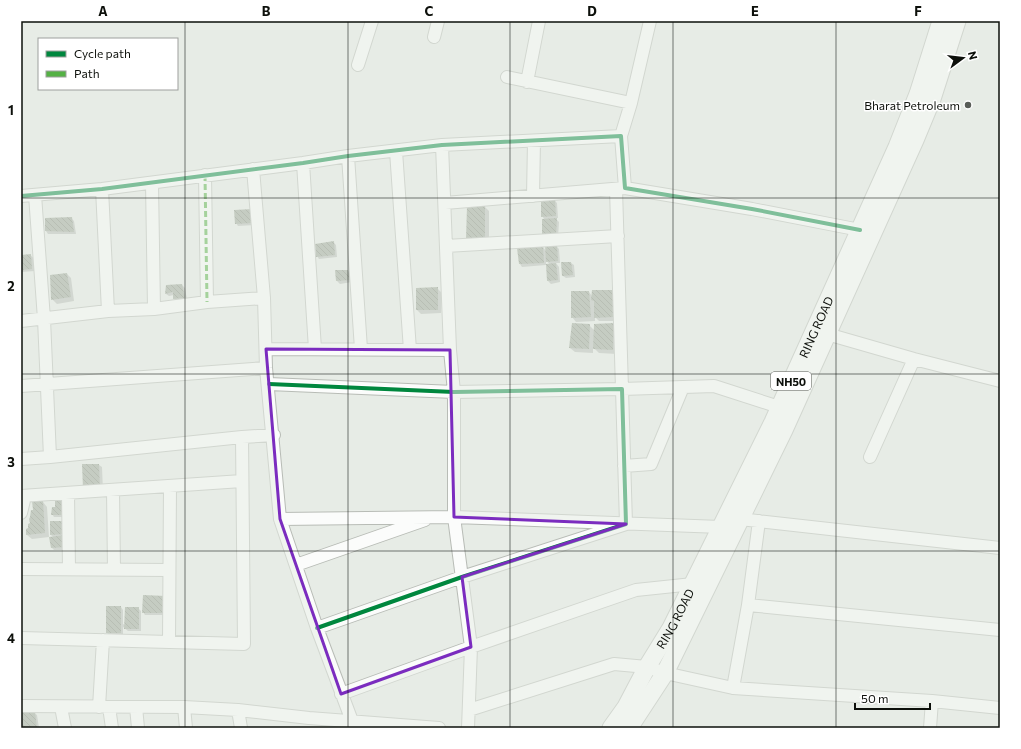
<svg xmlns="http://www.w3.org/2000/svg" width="1021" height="749" font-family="Commissioner,sans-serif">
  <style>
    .shadow { fill: #0003 }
    .building { fill: url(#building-back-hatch) }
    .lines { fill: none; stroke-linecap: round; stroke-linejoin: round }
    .minor-casing { stroke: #b8bcb6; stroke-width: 14 }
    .highway-casing { stroke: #b8bcb6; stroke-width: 19 }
    .minor { stroke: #fbfcfb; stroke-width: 12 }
    .highway { stroke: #fbfcfb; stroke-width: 17 }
    .quiet { stroke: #54b144; stroke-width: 3; stroke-dasharray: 6 3; stroke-linecap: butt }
    .cycleway-casing { stroke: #fff; stroke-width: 6 }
    .cycleway { stroke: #00873e; stroke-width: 4 }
    .marked { fill: none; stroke: #7b2cbf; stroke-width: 3; stroke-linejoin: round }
    .grid { fill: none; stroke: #0d100b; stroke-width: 1; stroke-opacity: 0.55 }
    .poi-dot { fill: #595d58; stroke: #fff; stroke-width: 1.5 }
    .labels { text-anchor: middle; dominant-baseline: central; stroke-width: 3; stroke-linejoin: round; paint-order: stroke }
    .shield { fill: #fff; stroke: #565854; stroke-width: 1 }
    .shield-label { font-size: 11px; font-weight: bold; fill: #0d100b }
    .poi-label { font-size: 12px; fill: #0d100b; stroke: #fff; text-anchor: end }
    .street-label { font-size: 12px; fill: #0d100b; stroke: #fff }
    .neatline { fill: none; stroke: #0d100b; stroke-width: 1.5 }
    .grid-label { font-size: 13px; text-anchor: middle; font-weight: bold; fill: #0d100b }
  </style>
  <defs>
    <pattern id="building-back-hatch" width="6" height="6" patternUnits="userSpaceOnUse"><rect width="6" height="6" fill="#9ca597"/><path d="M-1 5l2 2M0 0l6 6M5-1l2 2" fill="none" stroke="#7e8579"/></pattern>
  </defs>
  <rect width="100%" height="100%" fill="#e7ece6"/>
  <path class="shadow" d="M 554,200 L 557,203 L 558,218 L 555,218 L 559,222 L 558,238 L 542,216 Z
    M 484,206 L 489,211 L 489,242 L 471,243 Z
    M 251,210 L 255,225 L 238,226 L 236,223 Z
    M 71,218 L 74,221 L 76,234 L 48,234 L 46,231 Z
    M 333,242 L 336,245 L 337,257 L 319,259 L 317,256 Z
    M 556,246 L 559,249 L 560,263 L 556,263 L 559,267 L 560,282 L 551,284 L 548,281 L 547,265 L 550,265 L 546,260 L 546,265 L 522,267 L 520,264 L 518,249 L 543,247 L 546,251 Z
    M 21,256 L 31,256 L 34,258 L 35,271 L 21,272 Z
    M 571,263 L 574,265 L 575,277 L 566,278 L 563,276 Z
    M 337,271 L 348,271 L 350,273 L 352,282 L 340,284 L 337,281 Z
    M 67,274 L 71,278 L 74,301 L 57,304 L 52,299 Z
    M 182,285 L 185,288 L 187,300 L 177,301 L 174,299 L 174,295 L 169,296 L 166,294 L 167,286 Z
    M 437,288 L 442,293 L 441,313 L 421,314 L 417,310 Z
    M 614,291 L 617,321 L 599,321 L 595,317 L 595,321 L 576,322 L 572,317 L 589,292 L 592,296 Z
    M 614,324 L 618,328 L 617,354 L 599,353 L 593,347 L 593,353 L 575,352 L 570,348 L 589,325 L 595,331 Z
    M 83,465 L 99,465 L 102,467 L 103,491 Z
    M 43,502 L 47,507 L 49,537 L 32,539 L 27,535 L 31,524 Z
    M 53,508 L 68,517 L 54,517 L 52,514 Z
    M 66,522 L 68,550 L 54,550 L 52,548 L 53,537 L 51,535 Z
    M 166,597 L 169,615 L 145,615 L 143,612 Z
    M 121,607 L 123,610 L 123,624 L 125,625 L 138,608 L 141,611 L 141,631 L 128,631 L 123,627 L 123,635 L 110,635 L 107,633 Z
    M 34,713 L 37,715 L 39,728 L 22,728 L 21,714 Z"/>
  <path class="building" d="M 541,199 L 555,199 L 556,216 L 541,217 Z
    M 485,205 L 485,238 L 466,239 L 467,206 Z
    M 252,209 L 252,223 L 235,224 L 234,210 Z
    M 72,217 L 74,232 L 45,231 L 45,218 Z
    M 557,218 L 556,236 L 542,236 L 542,219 Z
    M 334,241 L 335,255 L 316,257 L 315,244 Z
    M 545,245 L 557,245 L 558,261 L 546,262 Z
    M 543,246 L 544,263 L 519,264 L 517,248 Z
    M 31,254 L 32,269 L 21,270 L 21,255 Z
    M 561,262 L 571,262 L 573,275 L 562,276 Z
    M 556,263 L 558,280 L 547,281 L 546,264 Z
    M 335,270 L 348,270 L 350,280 L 336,281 Z
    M 67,273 L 71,297 L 51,300 L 50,275 Z
    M 182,284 L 185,298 L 173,299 L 173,292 L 165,294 L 166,285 Z
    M 438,287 L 438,310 L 416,310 L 416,288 Z
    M 592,290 L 615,290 L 613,317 L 594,318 L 594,301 L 591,300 Z
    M 571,291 L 589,291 L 591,317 L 571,318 Z
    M 572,323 L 590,324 L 589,349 L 569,348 Z
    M 614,323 L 613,350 L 593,349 L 594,324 Z
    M 82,464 L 99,464 L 100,489 L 83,489 Z
    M 55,500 L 65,500 L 66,515 L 51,515 L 52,507 L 55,507 Z
    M 32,501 L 43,501 L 45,533 L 26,535 L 26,529 L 28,528 L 28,524 L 30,523 L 29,519 L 30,517 L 31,510 L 33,510 Z
    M 50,521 L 66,521 L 66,534 L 50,535 Z
    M 65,535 L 65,547 L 51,548 L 49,537 Z
    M 143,595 L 166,596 L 166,613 L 142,613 Z
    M 106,606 L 121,606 L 121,633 L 106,633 Z
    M 125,607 L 139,607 L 139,629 L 124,629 Z
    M 35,712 L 37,728 L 21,728 L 21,713 Z"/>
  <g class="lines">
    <defs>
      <path id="minor" d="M 434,37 L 438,21
        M 358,65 L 372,21
        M 507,77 L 631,103 L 650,21
        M 527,82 L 539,21
        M 621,136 L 631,103
        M 442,145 L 450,350 L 454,392 L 454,517 L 471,647 L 468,728
        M 396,151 L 410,350
        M 348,156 L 361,349
        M 303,163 L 315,349
        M 253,169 L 264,298 L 266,368 L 280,519 L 317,628 L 352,721
        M 205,175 L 207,302
        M 152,183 L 154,309
        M 102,189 L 108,311
        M 616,189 L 622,389 L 714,386 L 779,407
        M 35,195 L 44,319 L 50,457
        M 21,196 L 102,189 L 303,163 L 348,156 L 442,145 L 621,136 L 625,188 L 752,209 L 860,230
        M 533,196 L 534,141
        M 445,203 L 624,188
        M 446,246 L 618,236
        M 21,321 L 108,311 L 154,309 L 207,302 L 264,298
        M 827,334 L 914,359 L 1000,381
        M 266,349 L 450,350
        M 269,384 L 454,392 L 622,389 L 626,524 L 462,577 L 317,628
        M 21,386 L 266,368
        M 870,457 L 914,359
        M 21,459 L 50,457 L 242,437 L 274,435
        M 624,466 L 651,464 L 683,387
        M 113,490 L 114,570
        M 68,493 L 69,569
        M 21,496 L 242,481
        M 21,513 L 25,496
        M 280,519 L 454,517 L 721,527
        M 740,519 L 1000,548
        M 759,521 L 748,605 L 1000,630
        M 296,565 L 425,520
        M 21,569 L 169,570
        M 21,638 L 244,644 L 242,437
        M 169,642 L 170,486
        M 733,688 L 748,605
        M 341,694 L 471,647 L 636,590 L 693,584
        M 21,706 L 184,707 L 238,710 L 309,718 L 439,728
        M 61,707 L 65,728
        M 99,707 L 103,640
        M 109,707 L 112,728
        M 136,707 L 138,728
        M 184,707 L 186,728
        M 238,710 L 241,728
        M 469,710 L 614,664 L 647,667 L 665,673 L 733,688 L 932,701 L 1000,708
        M 930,728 L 932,701"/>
      <g id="highway">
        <path id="s1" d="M 611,728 L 626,707 L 647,667 L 671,628 L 773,422 L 897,147 L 918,94 L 941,21"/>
        <path d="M 629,728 L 665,673 L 784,430 L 915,140 L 932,99 L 957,21"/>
      </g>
    </defs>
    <use href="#minor" class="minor-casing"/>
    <use href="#highway" class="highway-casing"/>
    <use href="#minor" class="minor"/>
    <use href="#highway" class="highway"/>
    <path class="quiet" d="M 205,175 L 207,302"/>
    <defs>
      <path id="cycleway" d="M 21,196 L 102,189 L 303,163 L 348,156 L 442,145 L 621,136 L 625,188 L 752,209 L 860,230
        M 269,384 L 454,392 L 622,389 L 626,524 L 462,577 L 317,628"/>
    </defs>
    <use href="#cycleway" class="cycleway-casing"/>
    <use href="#cycleway" class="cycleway"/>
  </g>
  <path d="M0 0H1021V749H0ZM 266,349 L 450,350 L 454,517 L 626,524 L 462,577 L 471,647 L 341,694 L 280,519 Z" fill="#e7ece6" fill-opacity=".55" fill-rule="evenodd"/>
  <path class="marked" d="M 266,349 L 450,350 L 454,517 L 626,524 L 462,577 L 471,647 L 341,694 L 280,519 Z"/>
  <path class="grid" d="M 185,21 L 185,728M 348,21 L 348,728M 510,21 L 510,728M 673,21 L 673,728M 836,21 L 836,728M 21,198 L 1000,198M 21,374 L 1000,374M 21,551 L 1000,551"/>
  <circle class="poi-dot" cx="968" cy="105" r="4"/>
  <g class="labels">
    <rect class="shield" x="771" y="372" width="40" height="18" rx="3"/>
    <g class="shield-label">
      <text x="791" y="381">NH50</text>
    </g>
    <g class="poi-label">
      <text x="960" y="105">Bharat Petroleum</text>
    </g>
    <g class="street-label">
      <text stroke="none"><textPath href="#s1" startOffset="451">RING ROAD</textPath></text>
      <text stroke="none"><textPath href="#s1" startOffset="127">RING ROAD</textPath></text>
    </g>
  </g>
  <rect width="1021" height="749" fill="none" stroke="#ffffff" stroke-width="44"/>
  <rect x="38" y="38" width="140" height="52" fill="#ffffff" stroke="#9e9f9d"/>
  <rect x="46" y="51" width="20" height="6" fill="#00873e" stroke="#9e9f9d"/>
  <text x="74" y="58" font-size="12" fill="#0d100b">Cycle path</text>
  <rect x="46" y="71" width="20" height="6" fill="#54b144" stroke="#9e9f9d"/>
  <text x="74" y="78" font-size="12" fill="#0d100b">Path</text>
  <g transform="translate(963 58) rotate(75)" stroke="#ffffff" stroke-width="3" paint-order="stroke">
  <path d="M0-3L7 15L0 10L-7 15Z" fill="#0d100b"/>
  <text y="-6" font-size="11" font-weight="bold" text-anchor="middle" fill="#0d100b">N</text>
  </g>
  <path d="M855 703v6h75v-6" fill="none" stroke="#0d100b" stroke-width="2"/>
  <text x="861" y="703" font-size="12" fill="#0d100b" stroke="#ffffff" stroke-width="3" paint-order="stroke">50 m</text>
  <rect x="22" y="22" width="977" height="705" class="neatline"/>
  <g class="grid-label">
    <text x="103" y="16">A</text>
    <text x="266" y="16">B</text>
    <text x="429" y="16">C</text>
    <text x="592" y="16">D</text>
    <text x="755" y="16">E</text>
    <text x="918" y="16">F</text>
    <text x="11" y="115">1</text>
    <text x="11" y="291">2</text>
    <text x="11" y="467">3</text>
    <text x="11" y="643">4</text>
  </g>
</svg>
